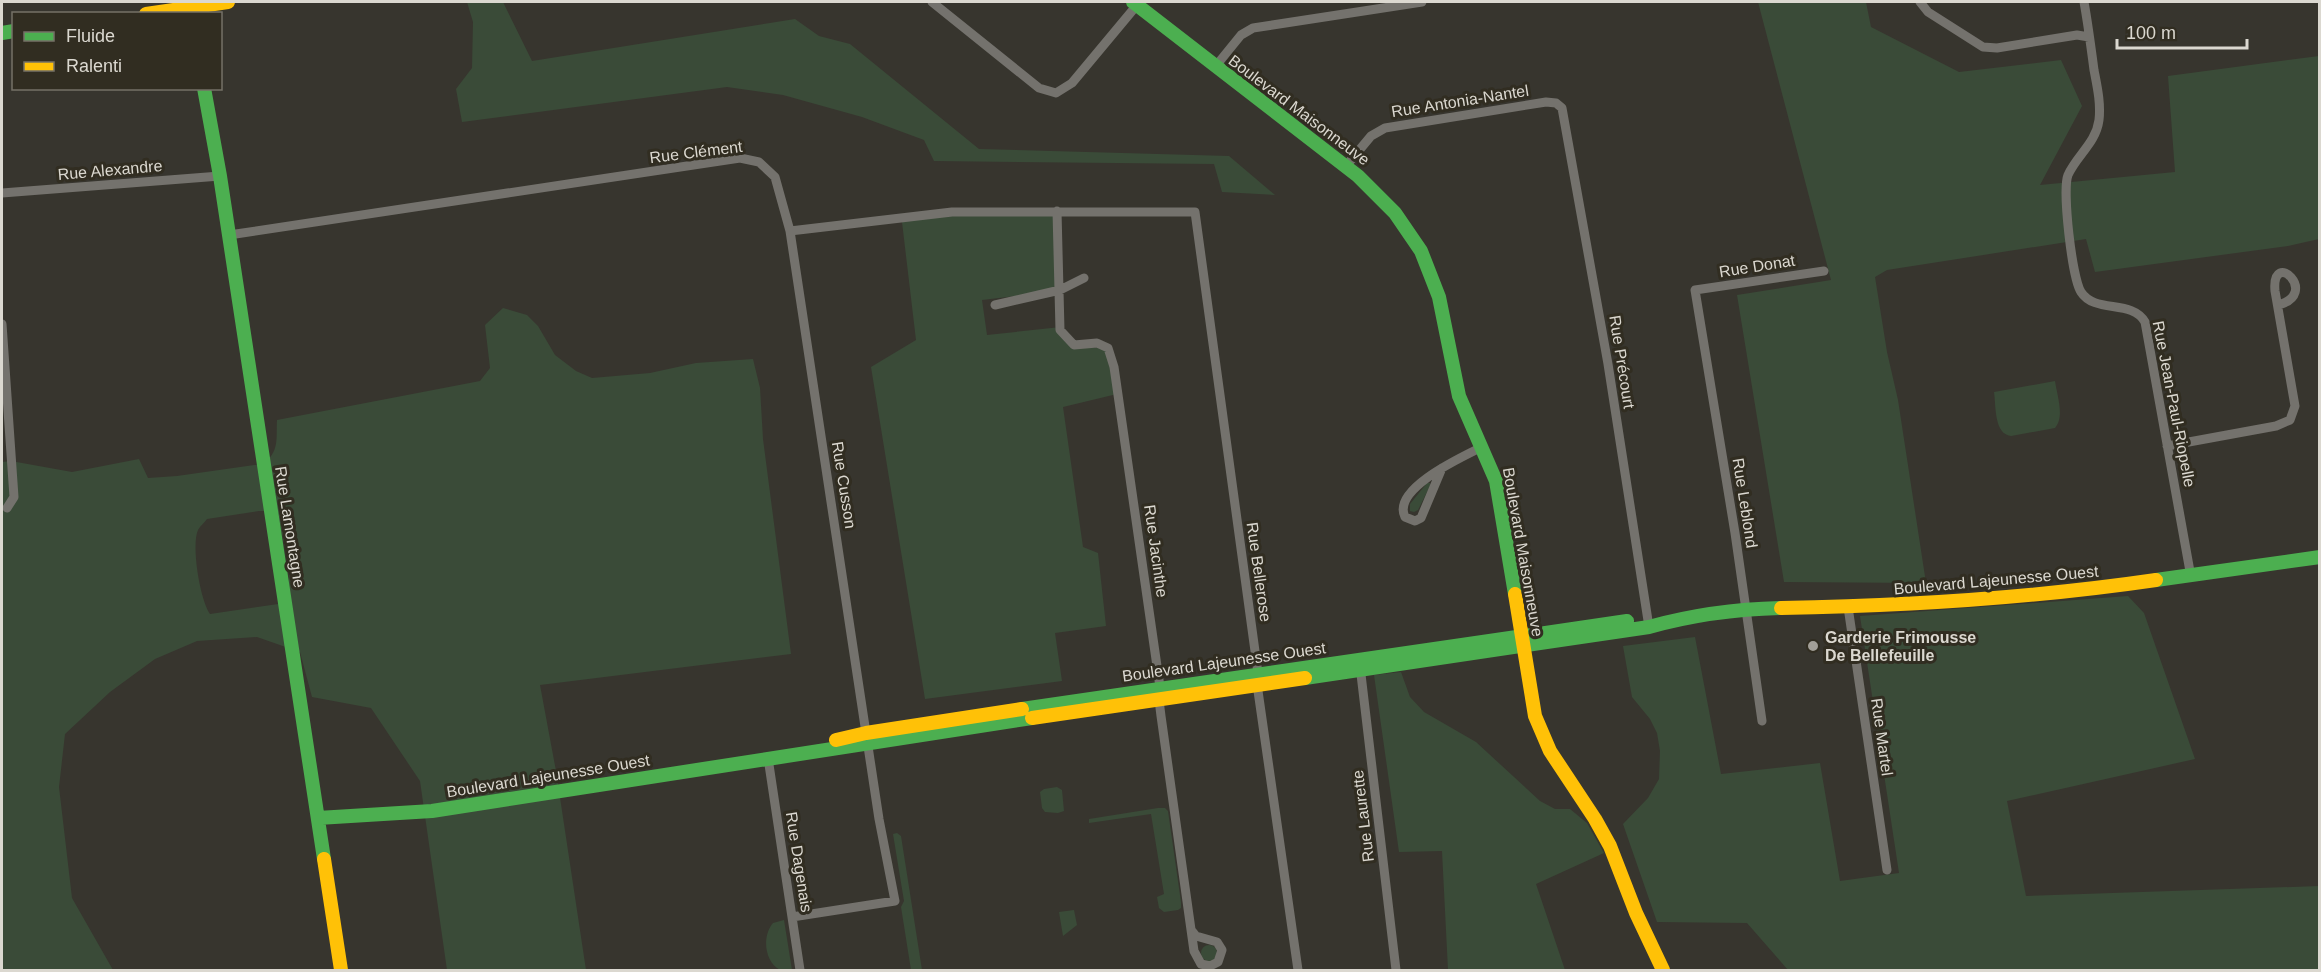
<svg xmlns="http://www.w3.org/2000/svg" width="2321" height="972" font-family="Helvetica,sans-serif">
  <style>
    .green { fill: #3a4b38; fill-rule: evenodd }
    .lines { fill: none; stroke-linecap: round; stroke-linejoin: round }
    .street { stroke: #74726d; stroke-width: 9 }
    .fast { stroke: #4caf50; stroke-width: 14 }
    .slow { stroke: #ffc107; stroke-width: 14 }
    .poi-dot { fill: #a29f97; stroke: #312d21; stroke-width: 2 }
    .labels { text-anchor: middle; dominant-baseline: central; stroke-width: 6; stroke-linejoin: round; paint-order: stroke }
    .street-label { font-size: 16px; fill: #dbd8d0; stroke: #312d21 }
    .poi-label { font-size: 16px; font-weight: bold; fill: #dbd8d0; stroke: #312d21; text-anchor: start }
  </style>
  <rect width="100%" height="100%" fill="#37352e"/>
  <path class="green" d="M 467,2 L 503,2 L 532,61 L 795,19 L 819,36 L 850,44 L 979,149 L 1229,156 L 1275,195 L 1222,192 L 1214,164 L 934,161 L 924,140 L 862,117 L 783,95 L 727,87 L 462,122 L 456,89 L 472,68 L 473,22 Z
    M 1758,2 L 1866,2 L 1871,27 L 1959,72 L 2061,60 L 2082,106 L 2040,185 L 2175,172 L 2168,76 L 2319,56 L 2319,239 L 2288,246 L 2095,272 L 2086,239 L 1887,270 L 1875,277 L 1887,352 L 1898,400 L 1926,583 L 1784,582 L 1737,295 L 1831,280 Z
    M 1057,211 L 1057,291 L 982,300 L 987,335 L 1061,327 L 1076,345 L 1107,349 L 1117,394 L 1063,407 L 1083,547 L 1098,553 L 1106,626 L 1055,633 L 1062,681 L 925,699 L 871,367 L 916,340 L 902,222 L 950,212 Z
    M 503,308 L 527,315 L 538,326 L 555,355 L 576,371 L 592,378 L 650,373 L 696,363 L 753,359 L 760,388 L 763,439 L 791,654 L 540,685 L 556,771 L 586,970 L 447,970 L 420,781 L 371,708 L 312,697 L 300,652 L 257,637 L 197,641 L 155,659 L 110,692 L 65,734 L 59,787 L 72,898 L 113,970 L 2,970 L 2,462 L 11,461 L 72,472 L 139,459 L 148,478 L 177,476 L 262,464 C 280,453 276,438 277,420 L 480,381 L 490,368 L 485,325 ZM 259,511 L 274,511 C 284,538 295,574 285,603 L 210,614 C 200,600 191,545 198,530 C 200,526 205,522 207,519 Z
    M 2055,381 C 2057,395 2065,417 2055,428 L 2011,436 C 1994,434 1996,406 1994,392 Z
    M 1427,483 L 1430,483 L 1430,486 L 1418,510 L 1414,512 L 1410,511 L 1410,504 Z
    M 2128,596 L 2144,613 L 2195,759 L 2007,801 L 2026,896 L 2319,886 L 2319,970 L 1788,970 L 1747,923 L 1657,922 L 1623,824 L 1648,798 L 1659,779 L 1660,751 L 1657,733 L 1650,719 L 1632,697 L 1623,646 L 1695,637 L 1721,774 L 1820,763 L 1840,881 L 1899,873 L 1860,616 Z
    M 1401,672 L 1410,697 L 1424,712 L 1476,742 L 1540,801 L 1555,809 L 1570,809 L 1587,823 L 1604,853 L 1536,884 L 1565,970 L 1448,970 L 1442,851 L 1399,852 L 1374,675 Z
    M 1057,787 L 1062,790 L 1064,811 L 1058,813 L 1045,812 L 1042,808 L 1040,792 L 1044,789 Z
    M 1158,808 L 1165,808 L 1168,811 L 1181,902 L 1181,908 L 1178,910 L 1164,912 L 1159,908 L 1157,897 L 1164,894 L 1151,814 L 1089,823 L 1089,819 Z
    M 897,833 L 901,836 L 922,970 L 911,970 L 901,907 L 904,901 L 893,834 Z
    M 1074,910 L 1077,925 L 1063,936 L 1059,912 Z
    M 784,920 L 792,970 L 780,970 C 764,961 762,936 773,923 Z
    M1201 953a8 8 0 1 1 16 0a8 8 0 1 1-16 0Z"/>
  <g class="lines">
    <path class="street" d="M 932,2 L 1039,88 L 1056,93 L 1072,83 L 1137,5
      M 1920,2 L 1928,12 L 1983,47 L 1997,48 L 2077,35 L 2089,37
      M 2084,2 C 2088,24 2091,47 2094,70 C 2097,86 2101,103 2099,120 C 2096,143 2077,155 2068,175 C 2062,190 2072,278 2081,292 C 2095,314 2132,299 2145,322 L 2191,577
      M 1215,67 L 1241,35 L 1253,28 L 1422,2
      M 1346,166 L 1371,136 L 1385,128 L 1546,102 L 1556,103 L 1562,108 L 1608,364 L 1649,627
      M 2,193 L 220,176
      M 1057,211 L 1060,330 L 1074,345 L 1097,343 L 1108,348 L 1114,367 L 1160,687 L 1159,700 L 1161,716 L 1194,951 L 1201,964 L 1210,966 L 1218,962 L 1222,950 L 1217,942 L 1196,936 L 1192,931
      M 790,231 L 879,819 L 895,901 L 792,917
      M 229,235 L 740,158 L 759,162 L 775,177 L 790,231 L 952,212 L 1195,212 L 1258,673 L 1257,684 L 1298,970
      M 995,305 L 1060,290 L 1084,278
      M 2,324 L 14,497 L 7,508
      M 2167,446 L 2276,426 L 2290,420 L 2295,406 L 2275,291 C 2271,247 2321,294 2278,305
      M 1442,468 L 1421,518 L 1415,521 L 1405,517 C 1391,489 1462,457 1482,447
      M 1848,607 L 1887,870
      M 1360,666 L 1396,970
      M 1762,721 L 1735,533 L 1695,290 L 1824,271
      M 768,758 L 800,970"/>
    <path class="fast" d="M 1133,2 L 1358,176 L 1395,213 L 1421,251 L 1439,297 L 1459,396 L 1496,481 L 1515,594
      M 2,33 L 14,31
      M 204,88 L 220,176 L 324,859
      M 2156,580 L 2320,557
      M 1305,678 L 1649,627 C 1692,615 1736,609 1781,608
      M 1022,709 L 1627,621
      M 318,818 L 432,811 L 1032,718"/>
    <path class="slow" d="M 146,14 L 228,2
      M 1515,594 L 1535,716 L 1550,751 L 1595,819 L 1610,846 L 1636,913 L 1663,970
      M 1781,608 C 1906,606 2032,598 2156,580
      M 1032,718 L 1305,678
      M 836,740 L 866,733 L 1022,709
      M 324,859 L 341,970"/>
  </g>
  <circle class="poi-dot" cx="1813" cy="646" r="6"/>
  <g class="labels">
    <g class="street-label">
      <text transform="translate(1460 101) rotate(-9)">Rue Antonia-Nantel</text>
      <text transform="translate(1299 110) rotate(37)">Boulevard Maisonneuve</text>
      <text transform="translate(696 152) rotate(-7)">Rue Clément</text>
      <text transform="translate(110 170) rotate(-5)">Rue Alexandre</text>
      <text transform="translate(1757 266) rotate(-9)">Rue Donat</text>
      <text transform="translate(1622 362) rotate(81)">Rue Précourt</text>
      <text transform="translate(2174 404) rotate(79)">Rue Jean-Paul-Riopelle</text>
      <text transform="translate(844 485) rotate(81)">Rue Cusson</text>
      <text transform="translate(1745 503) rotate(81)">Rue Leblond</text>
      <text transform="translate(290 527) rotate(81)">Rue Lamontagne</text>
      <text transform="translate(1156 551) rotate(82)">Rue Jacinthe</text>
      <text transform="translate(1523 552) rotate(80)">Boulevard Maisonneuve</text>
      <text transform="translate(1259 572) rotate(82)">Rue Bellerose</text>
      <text transform="translate(1996 580) rotate(-5)">Boulevard Lajeunesse Ouest</text>
      <text transform="translate(1224 662) rotate(-8)">Boulevard Lajeunesse Ouest</text>
      <text transform="translate(1882 737) rotate(82)">Rue Martel</text>
      <text transform="translate(548 776) rotate(-9)">Boulevard Lajeunesse Ouest</text>
      <text transform="translate(1363 816) rotate(-97)">Rue Laurette</text>
      <text transform="translate(799 862) rotate(81)">Rue Dagenais</text>
    </g>
    <g class="poi-label">
      <text x="1825" y="637">Garderie Frimousse<tspan x="1825" dy="18">De Bellefeuille</tspan></text>
    </g>
  </g>
  <rect width="2321" height="972" fill="none" stroke="#dbd8d0" stroke-width="6"/>
  <rect x="12" y="12" width="210" height="78" fill="#312d21" stroke="#757167" stroke-width="1.5"/>
  <rect x="24" y="32" width="30" height="9" fill="#4caf50" stroke="#757167" stroke-width="1.5"/>
  <text x="66" y="42" font-size="18" fill="#dbd8d0">Fluide</text>
  <rect x="24" y="62" width="30" height="9" fill="#ffc107" stroke="#757167" stroke-width="1.5"/>
  <text x="66" y="72" font-size="18" fill="#dbd8d0">Ralenti</text>
  <path d="M2117 39v9h130v-9" fill="none" stroke="#dbd8d0" stroke-width="3"/>
  <text x="2126" y="39" font-size="18" fill="#dbd8d0" stroke="#312d21" stroke-width="4.5" paint-order="stroke">100 m</text>
</svg>
